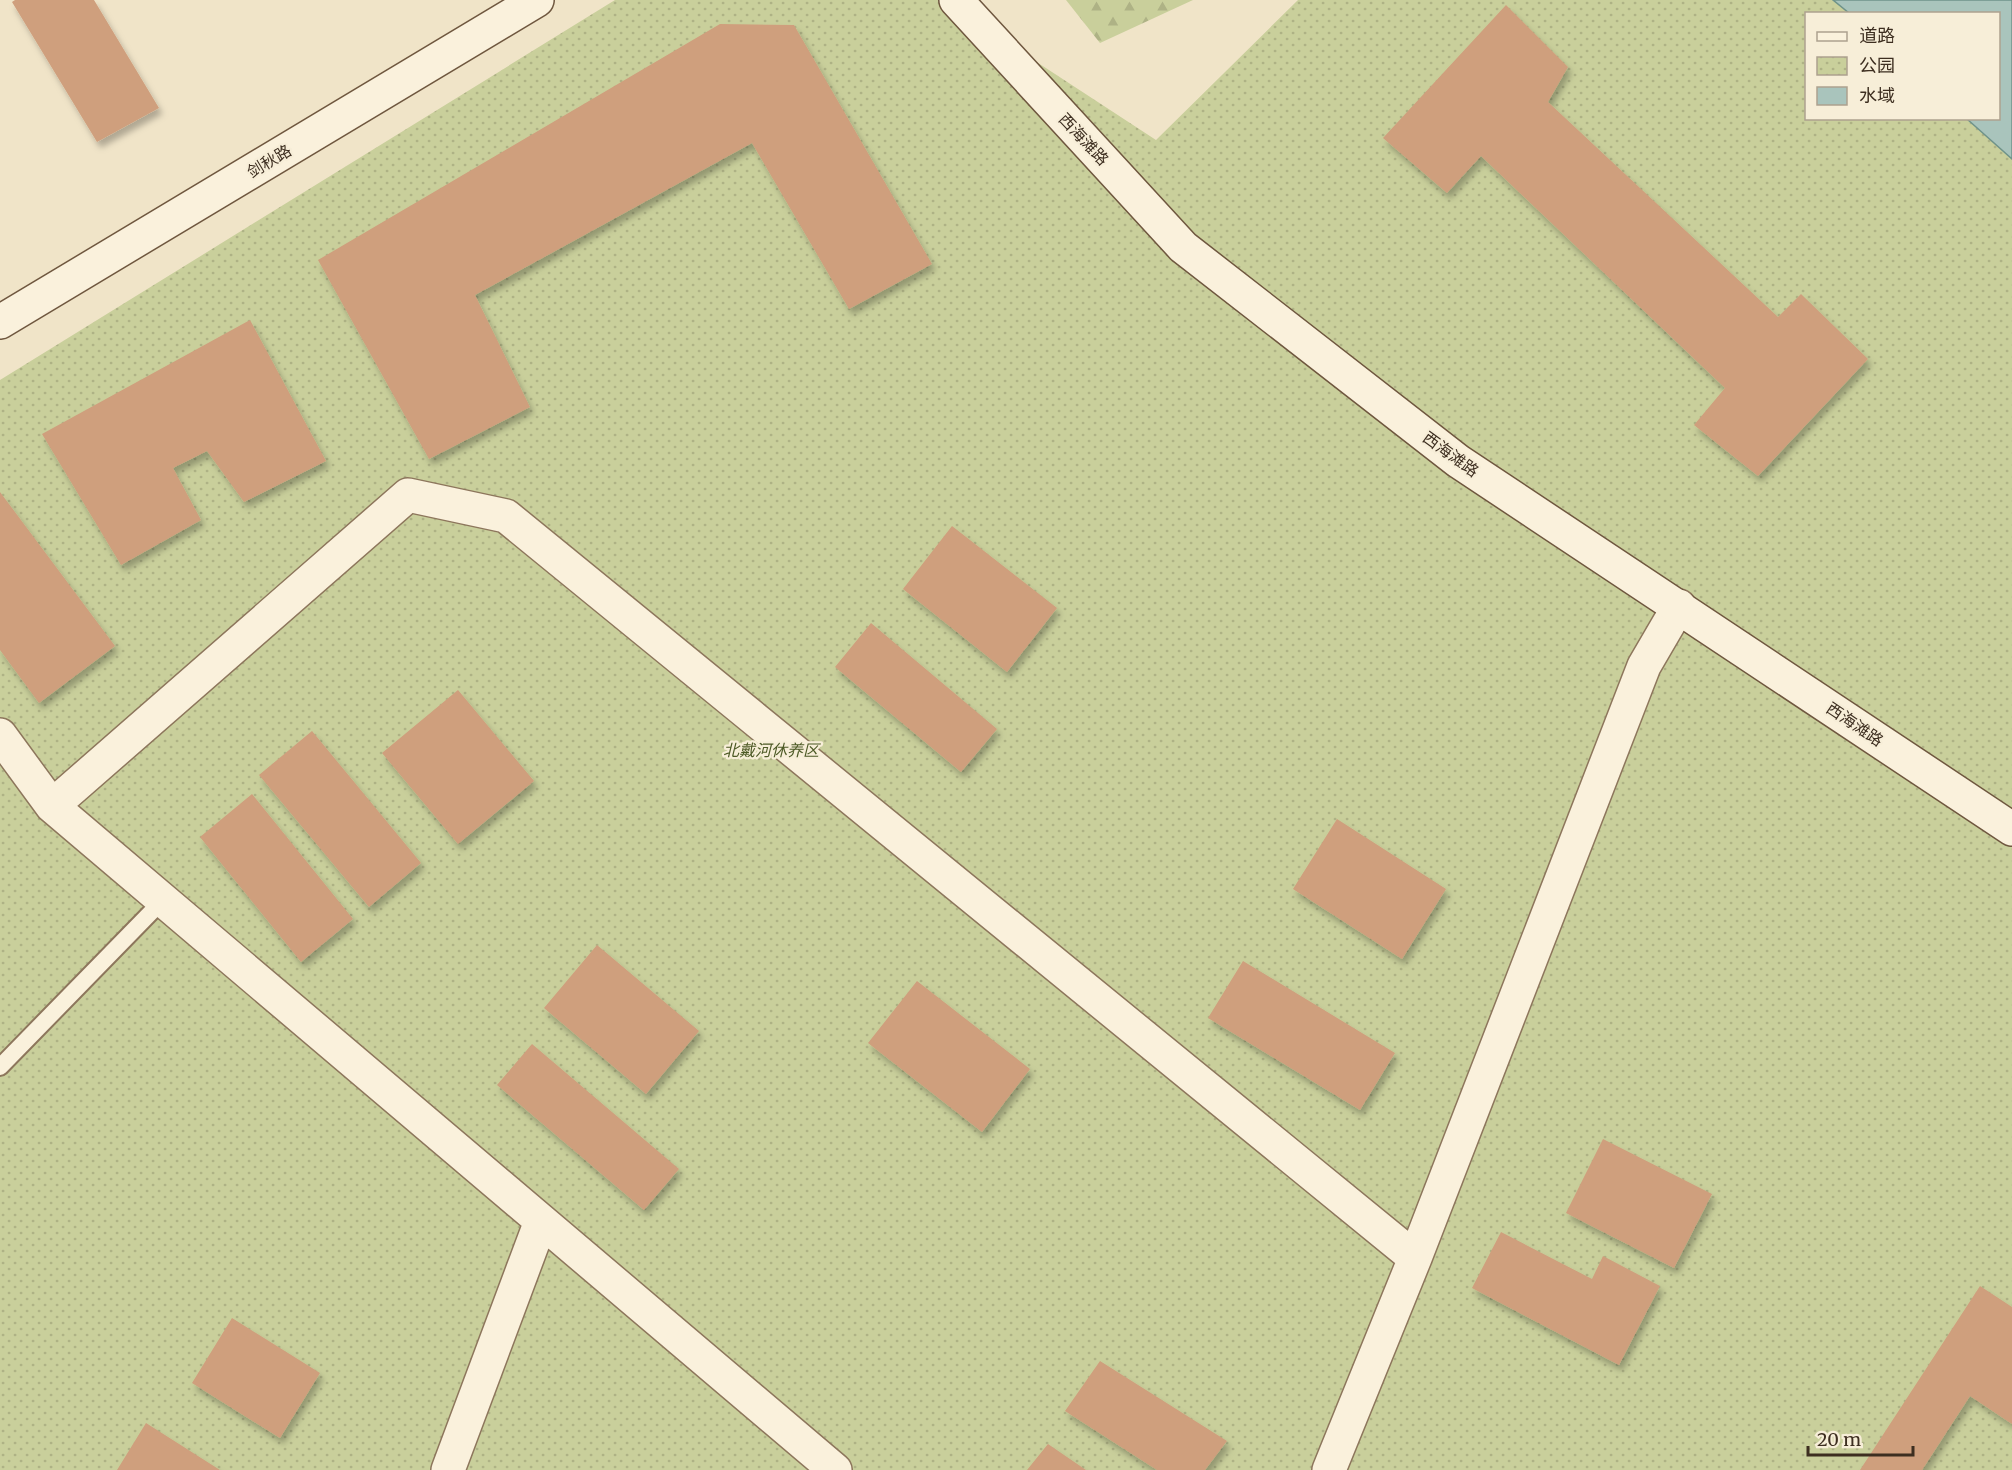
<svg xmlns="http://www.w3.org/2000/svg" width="2012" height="1470" font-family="Merriweather,'Noto Sans SC',serif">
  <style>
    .forest { fill: url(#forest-firs) }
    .park { fill: url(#park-dots); fill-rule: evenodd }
    .water { fill: #a9c4bc; stroke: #6f938a; stroke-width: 1.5 }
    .building { fill: #cf9f7d; filter: url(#shadow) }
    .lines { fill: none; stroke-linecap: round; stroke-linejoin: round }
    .lane-casing { stroke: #8d765c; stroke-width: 20 }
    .street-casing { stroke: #8d765c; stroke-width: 36 }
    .secondary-casing { stroke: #6f573f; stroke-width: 36 }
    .lane { stroke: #faf1dc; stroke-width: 16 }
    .street { stroke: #faf1dc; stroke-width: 33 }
    .secondary { stroke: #faf1dc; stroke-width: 33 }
    .labels { text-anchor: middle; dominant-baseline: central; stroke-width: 4.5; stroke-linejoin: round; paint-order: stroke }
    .street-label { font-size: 16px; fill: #3d2e20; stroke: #f7eed8 }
    .park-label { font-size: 16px; font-style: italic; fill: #4d5a26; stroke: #f7eed8 }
  </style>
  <defs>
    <pattern id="forest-firs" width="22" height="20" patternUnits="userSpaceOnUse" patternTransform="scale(1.5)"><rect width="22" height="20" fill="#c9cf9b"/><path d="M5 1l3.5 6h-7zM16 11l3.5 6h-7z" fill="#aeb285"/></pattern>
    <pattern id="park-dots" width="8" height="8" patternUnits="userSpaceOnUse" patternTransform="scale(1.5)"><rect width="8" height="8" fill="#c9cf9b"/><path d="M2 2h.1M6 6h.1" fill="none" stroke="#aeb285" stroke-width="1.8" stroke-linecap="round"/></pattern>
    <filter id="shadow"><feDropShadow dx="3.5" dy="6" stdDeviation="3" flood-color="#0004"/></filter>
  </defs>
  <rect width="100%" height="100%" fill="#f0e4c8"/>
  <path class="forest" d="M 1066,0 L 1193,0 L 1100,43 Z"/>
  <path class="park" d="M 615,0 L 942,0 L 1156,140 L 1298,0 L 2012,0 L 2012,1470 L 0,1470 L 0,380 ZM 1806,14 L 1998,14 L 1998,118 L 1806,118 Z"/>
  <path class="water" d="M 1833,0 L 2012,0 L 2012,159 L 1967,119 L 1998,118 L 1998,14 L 1849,13 Z"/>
  <path class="building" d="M 15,0 L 94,0 L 159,108 L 97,142 L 12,2 Z
    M 1506,5 L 1568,67 L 1548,102 L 1778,317 L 1801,294 L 1868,359 L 1758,476 L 1694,425 L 1725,388 L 1481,156 L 1447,193 L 1383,138 Z
    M 720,24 L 794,25 L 932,264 L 849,309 L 752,143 L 475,295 L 530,407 L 429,459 L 318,260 Z
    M 250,320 L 326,461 L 244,502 L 207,451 L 173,468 L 201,520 L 121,565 L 42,434 Z
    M 0,492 L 115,646 L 39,703 L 0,650 Z
    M 952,526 L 1057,608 L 1007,672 L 903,589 Z
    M 871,623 L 997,729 L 961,772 L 835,667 Z
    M 458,690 L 534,781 L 458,844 L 382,753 Z
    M 312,731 L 421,863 L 369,907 L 259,775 Z
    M 252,794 L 353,919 L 301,962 L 200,837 Z
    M 1337,819 L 1446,889 L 1402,959 L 1293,889 Z
    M 597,945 L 699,1031 L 646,1094 L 544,1008 Z
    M 1243,961 L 1395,1053 L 1360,1110 L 1208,1018 Z
    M 917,981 L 1030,1069 L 982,1132 L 868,1043 Z
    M 532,1044 L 679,1169 L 644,1210 L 497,1085 Z
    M 1603,1139 L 1712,1194 L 1674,1268 L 1566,1213 Z
    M 1501,1232 L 1592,1279 L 1603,1256 L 1660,1286 L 1619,1365 L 1472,1288 Z
    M 1980,1286 L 2012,1307 L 2012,1424 L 1970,1396 L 1922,1470 L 1860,1470 Z
    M 232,1318 L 320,1373 L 280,1438 L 192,1383 Z
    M 1100,1361 L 1227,1441 L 1205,1470 L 1157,1470 L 1065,1411 Z
    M 146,1423 L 220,1470 L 117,1470 Z
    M 1048,1444 L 1086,1470 L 1027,1470 Z"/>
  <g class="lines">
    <defs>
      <path id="lane" d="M 0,1067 L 163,900"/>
      <path id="street" d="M 0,735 L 52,806 L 835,1470
        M 52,806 L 408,495 L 506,516 L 1415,1258
        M 448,1470 L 541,1221
        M 1329,1470 L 1415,1258 L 1644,666 L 1679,606"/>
      <path id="secondary" d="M 956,0 L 1183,247 L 1458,461 L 2012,829
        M 0,322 L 537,0"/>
    </defs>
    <use href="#lane" class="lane-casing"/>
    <use href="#street" class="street-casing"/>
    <use href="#secondary" class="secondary-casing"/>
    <use href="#lane" class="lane"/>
    <use href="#street" class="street"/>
    <use href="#secondary" class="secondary"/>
  </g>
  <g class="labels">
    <g class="street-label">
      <text transform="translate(1084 139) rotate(47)">西海滩路</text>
      <text transform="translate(269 161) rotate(-31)">剑秋路</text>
      <text transform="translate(1451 454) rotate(36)">西海滩路</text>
      <text transform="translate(1855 724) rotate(34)">西海滩路</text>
    </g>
    <g class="park-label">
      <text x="771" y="750">北戴河休养区</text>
    </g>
  </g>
  <rect x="1805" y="12" width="195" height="108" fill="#f7eed8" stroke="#ada18e" stroke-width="1.5"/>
  <rect x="1817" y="32" width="30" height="9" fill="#faf1dc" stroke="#ada18e" stroke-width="1.5"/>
  <text x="1859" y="42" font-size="18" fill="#3d2e20">道路</text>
  <rect x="1817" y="57" width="30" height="18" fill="url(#park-dots)" stroke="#ada18e" stroke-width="1.5"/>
  <text x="1859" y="72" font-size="18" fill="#3d2e20">公园</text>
  <rect x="1817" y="87" width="30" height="18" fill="#a9c4bc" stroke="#ada18e" stroke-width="1.5"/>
  <text x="1859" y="102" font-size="18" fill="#3d2e20">水域</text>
  <path d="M1808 1446v9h105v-9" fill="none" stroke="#3d2e20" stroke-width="3"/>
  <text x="1817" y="1446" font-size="18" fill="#3d2e20" stroke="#f7eed8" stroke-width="4.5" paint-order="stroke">20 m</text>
</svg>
